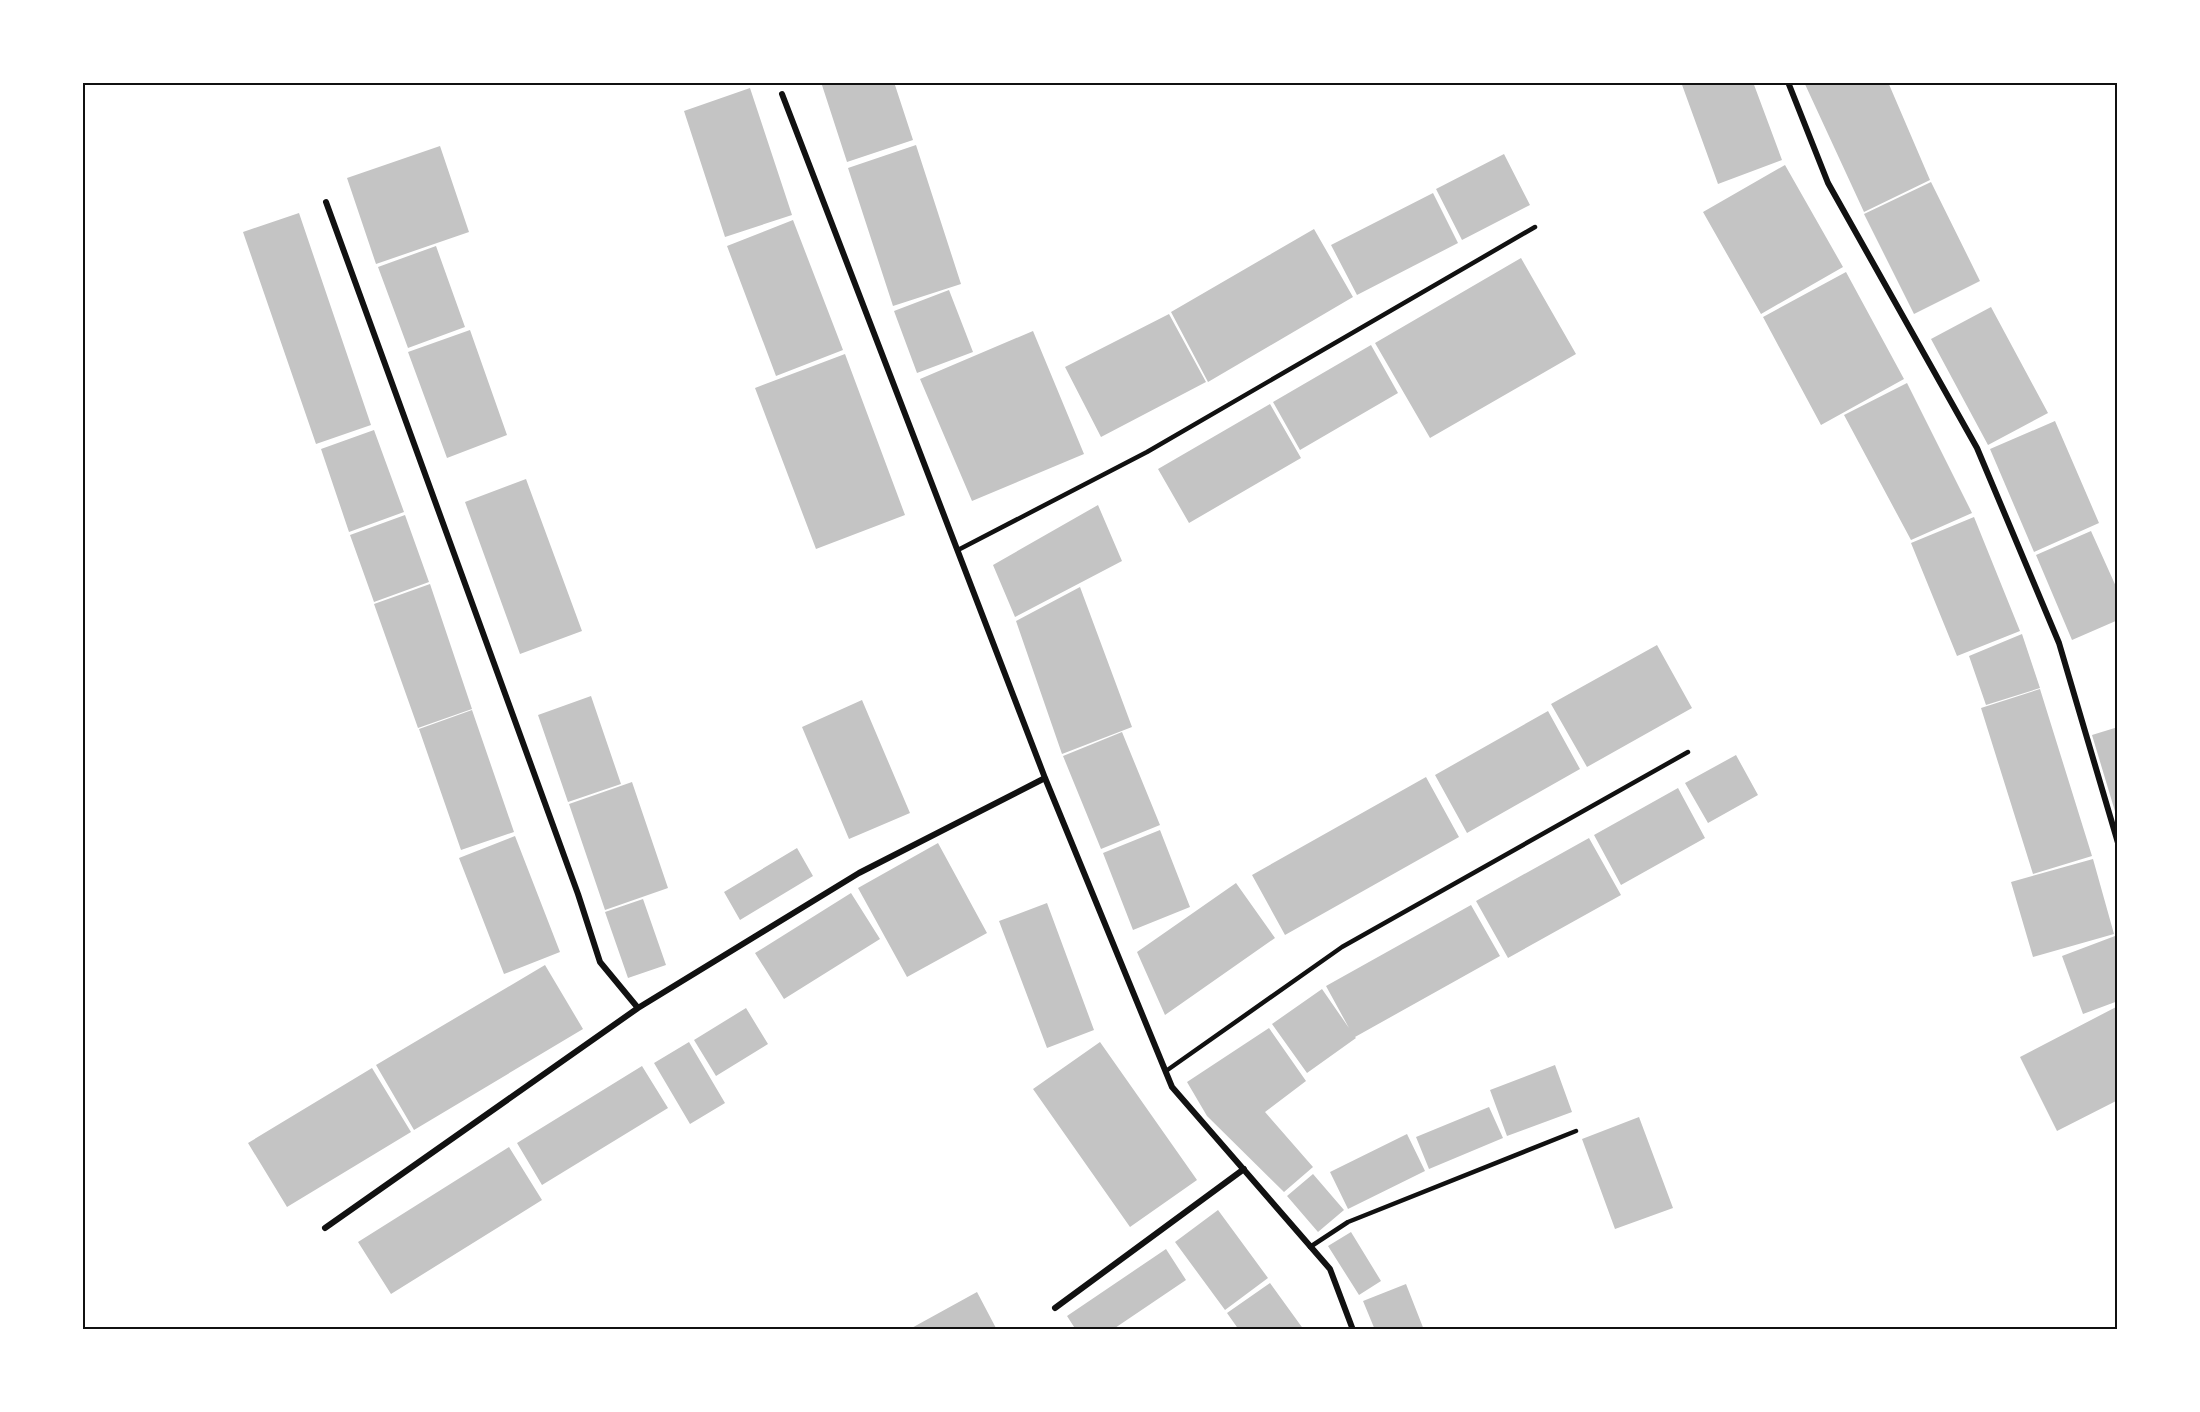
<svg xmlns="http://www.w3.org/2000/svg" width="2200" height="1412" font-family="'Roboto Condensed',sans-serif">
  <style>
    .building { fill: #c4c4c4 }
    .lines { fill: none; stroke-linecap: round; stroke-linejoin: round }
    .service { stroke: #111; stroke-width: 4.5 }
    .minor { stroke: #111; stroke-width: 6 }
    .neatline { fill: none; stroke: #111; stroke-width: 2 }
  </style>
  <rect width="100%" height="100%" fill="#fff"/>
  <path class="building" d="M 821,82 L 894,82 L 913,140 L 847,162 Z
    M 1681,82 L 1753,82 L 1782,160 L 1718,184 Z
    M 1804,82 L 1888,82 L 1930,180 L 1864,212 Z
    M 750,88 L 792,215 L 725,237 L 684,111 Z
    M 916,145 L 961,284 L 893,306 L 848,168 Z
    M 440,146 L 469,232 L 376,264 L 347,178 Z
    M 1504,154 L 1530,205 L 1462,240 L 1436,189 Z
    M 1785,165 L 1843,267 L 1761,314 L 1703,212 Z
    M 1931,182 L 1980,281 L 1914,314 L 1864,214 Z
    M 1433,193 L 1458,243 L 1357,295 L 1331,245 Z
    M 299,213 L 371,425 L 316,444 L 243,232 Z
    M 793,220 L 843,350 L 776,376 L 727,246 Z
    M 1314,229 L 1353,297 L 1208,382 L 1171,312 Z
    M 436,246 L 465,327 L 408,348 L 378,267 Z
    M 1521,258 L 1576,354 L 1430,438 L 1375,343 Z
    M 1846,272 L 1904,379 L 1821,425 L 1763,317 Z
    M 949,290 L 973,352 L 917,373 L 894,311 Z
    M 1991,307 L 2048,413 L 1988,445 L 1931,339 Z
    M 1169,314 L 1206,382 L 1101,437 L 1065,367 Z
    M 470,330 L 507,435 L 447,458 L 408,352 Z
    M 1033,331 L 1084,454 L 972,501 L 920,379 Z
    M 1371,345 L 1398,393 L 1300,450 L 1273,402 Z
    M 845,354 L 905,515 L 816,549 L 755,388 Z
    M 1907,383 L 1972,513 L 1911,540 L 1844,415 Z
    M 1270,404 L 1301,458 L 1189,523 L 1158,469 Z
    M 2055,421 L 2099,523 L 2034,552 L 1990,449 Z
    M 374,430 L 404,512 L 349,532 L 321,449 Z
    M 526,479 L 582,631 L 520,654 L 465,502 Z
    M 1098,505 L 1122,561 L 1015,617 L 993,565 Z
    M 405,515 L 429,582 L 374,602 L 350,535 Z
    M 1974,517 L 2020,631 L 1957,656 L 1911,543 Z
    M 2091,531 L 2118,591 L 2118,620 L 2072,640 L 2036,555 Z
    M 430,584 L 472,709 L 418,728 L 374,604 Z
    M 1080,587 L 1132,727 L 1062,754 L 1016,621 Z
    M 2022,634 L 2040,688 L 1986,705 L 1969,656 Z
    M 1657,645 L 1692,708 L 1587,767 L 1551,704 Z
    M 2040,689 L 2092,856 L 2033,874 L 1981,708 Z
    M 591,696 L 621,784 L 568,802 L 538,715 Z
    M 862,700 L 910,813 L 849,839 L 802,727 Z
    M 472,710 L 514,832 L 461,850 L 419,729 Z
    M 1548,711 L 1580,769 L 1467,833 L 1435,775 Z
    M 2118,727 L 2118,818 L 2117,818 L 2092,735 Z
    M 1122,732 L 1160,825 L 1101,849 L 1063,756 Z
    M 1736,755 L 1758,795 L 1708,823 L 1685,783 Z
    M 1426,777 L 1459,837 L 1285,935 L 1252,875 Z
    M 632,782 L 668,888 L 605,910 L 569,804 Z
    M 1678,788 L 1705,838 L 1621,885 L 1594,835 Z
    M 1160,830 L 1190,907 L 1133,930 L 1103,853 Z
    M 515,836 L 560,952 L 504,974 L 459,858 Z
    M 1589,838 L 1621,895 L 1508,958 L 1476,901 Z
    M 938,843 L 987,933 L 907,977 L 858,888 Z
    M 797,848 L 813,876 L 740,920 L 724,892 Z
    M 2093,859 L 2114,934 L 2033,957 L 2011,882 Z
    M 1236,883 L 1275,938 L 1165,1015 L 1137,952 Z
    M 851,893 L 880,939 L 784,999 L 755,953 Z
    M 643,899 L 666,965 L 628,978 L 605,912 Z
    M 1047,903 L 1094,1030 L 1047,1048 L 999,921 Z
    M 1471,905 L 1500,956 L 1355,1037 L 1356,1038 L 1307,1073 L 1272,1024 L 1322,989 L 1349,1028 L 1326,986 Z
    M 2115,936 L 2118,944 L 2118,1001 L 2083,1014 L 2062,956 Z
    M 545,965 L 583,1029 L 414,1130 L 376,1065 Z
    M 2118,1006 L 2118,1100 L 2057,1131 L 2020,1057 Z
    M 746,1008 L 768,1044 L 716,1076 L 694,1040 Z
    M 1269,1028 L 1306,1081 L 1265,1112 L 1313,1167 L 1284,1192 L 1207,1116 L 1187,1082 Z
    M 689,1042 L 725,1103 L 690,1124 L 654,1063 Z
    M 1100,1042 L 1197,1180 L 1130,1227 L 1033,1089 Z
    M 1555,1065 L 1572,1112 L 1507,1136 L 1490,1090 Z
    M 642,1066 L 668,1108 L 542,1185 L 517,1143 Z
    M 372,1068 L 411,1132 L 287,1207 L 248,1143 Z
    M 1489,1107 L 1503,1138 L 1429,1169 L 1416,1137 Z
    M 1639,1117 L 1673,1208 L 1615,1229 L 1582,1139 Z
    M 1407,1134 L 1425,1171 L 1348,1209 L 1330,1172 Z
    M 509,1147 L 542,1200 L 391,1294 L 358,1242 Z
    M 1313,1174 L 1344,1210 L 1318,1232 L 1287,1196 Z
    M 1218,1210 L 1268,1278 L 1225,1310 L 1175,1242 Z
    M 1351,1232 L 1381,1281 L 1359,1295 L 1328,1246 Z
    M 1166,1249 L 1186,1280 L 1112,1330 L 1076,1330 L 1067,1316 Z
    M 1270,1283 L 1304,1330 L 1239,1330 L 1227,1313 Z
    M 1406,1284 L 1424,1330 L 1375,1330 L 1363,1301 Z
    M 977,1292 L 997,1330 L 908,1330 Z"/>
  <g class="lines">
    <path class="service" d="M 958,550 L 1147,452 L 1535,227
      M 1166,1071 L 1342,947 L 1688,752
      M 1310,1247 L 1348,1222 L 1576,1131"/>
    <path class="minor" d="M 1788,82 L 1828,183 L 1977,448 L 2059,643 L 2118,843
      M 782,94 L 1045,778 L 1172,1087 L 1330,1269 L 1353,1330
      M 326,202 L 578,894 L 600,962 L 638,1008
      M 325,1228 L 638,1008 L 859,873 L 1045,778
      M 1055,1308 L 1244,1169"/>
  </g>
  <rect width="2200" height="1412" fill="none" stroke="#ffffff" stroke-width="168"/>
  <rect x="84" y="84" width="2032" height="1244" class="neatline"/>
</svg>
